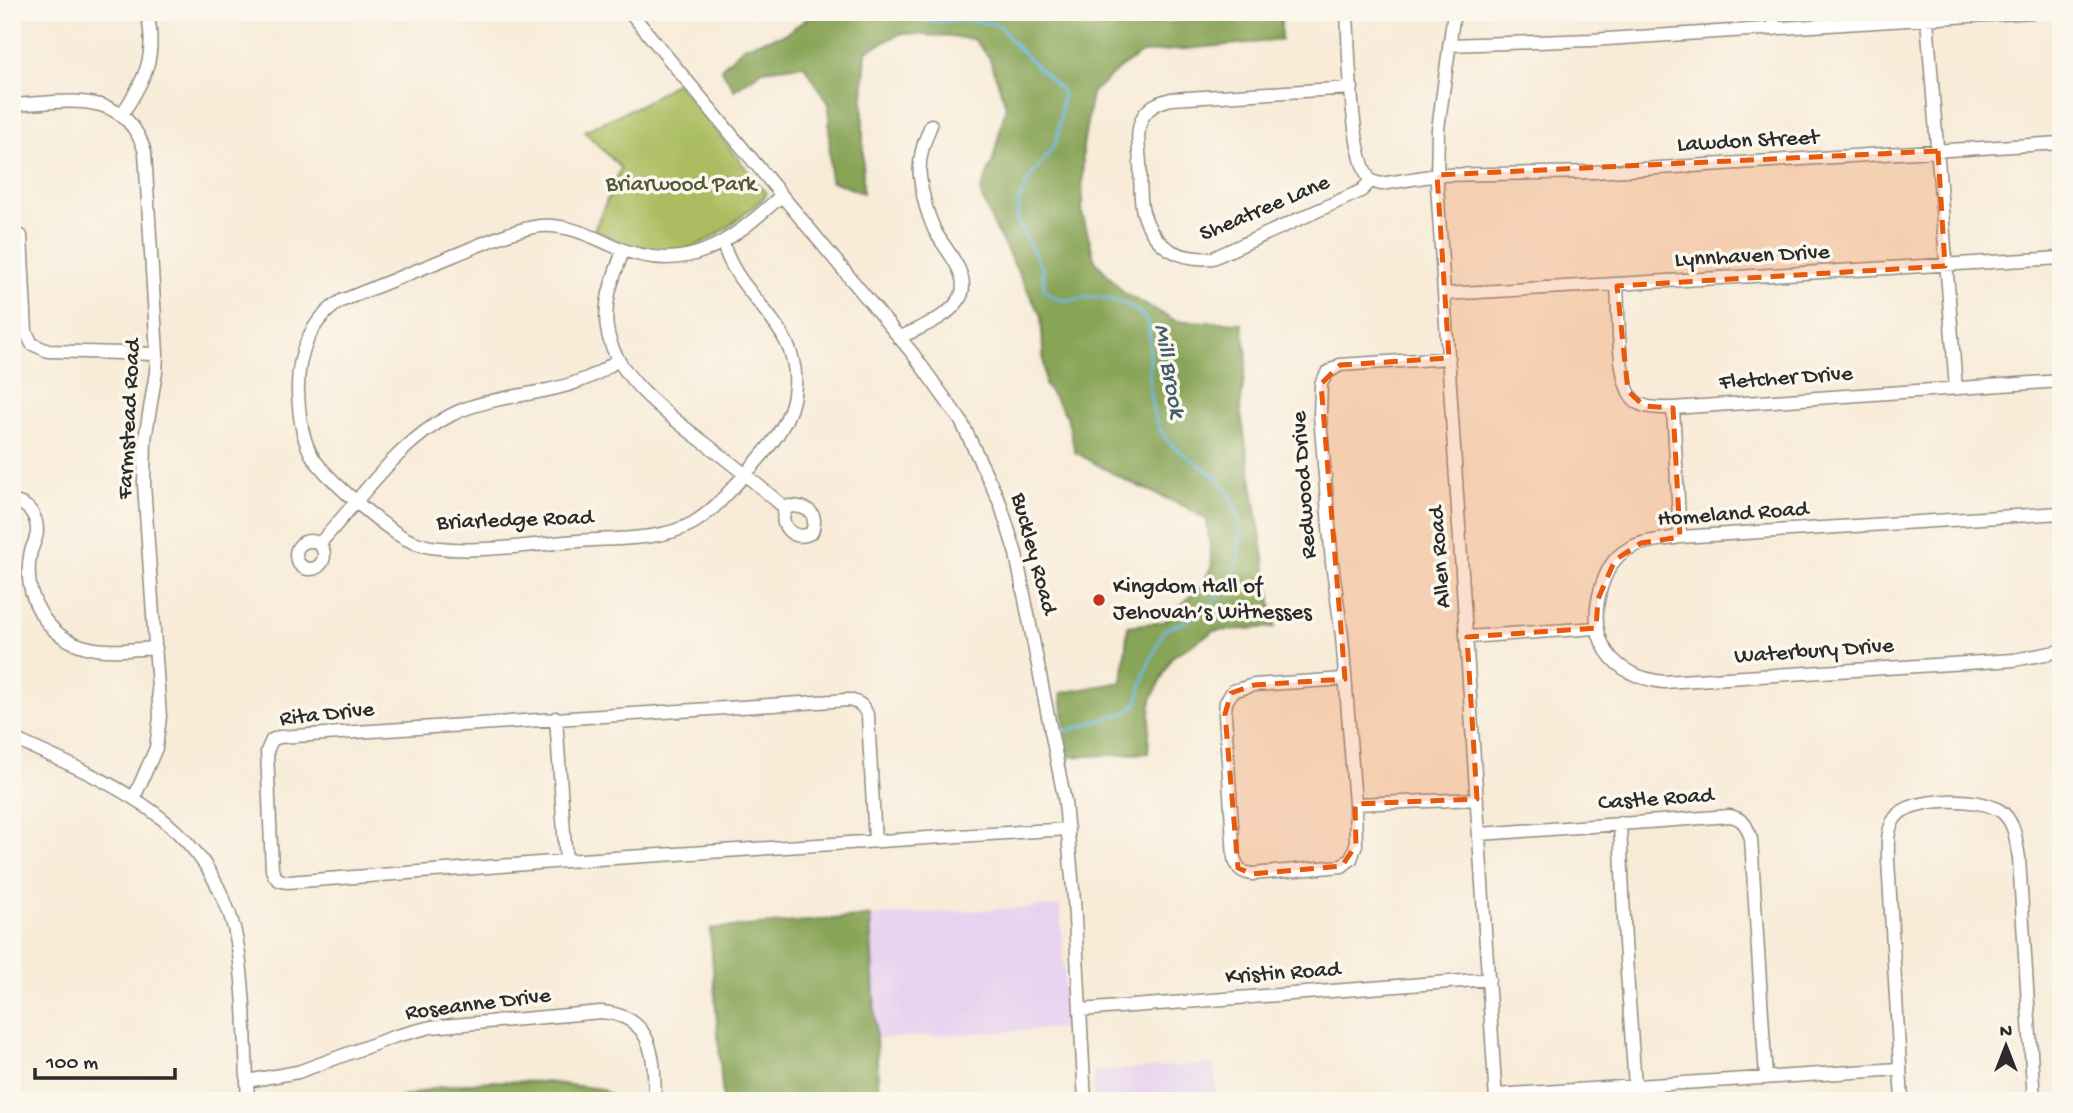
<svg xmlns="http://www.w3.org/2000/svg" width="2073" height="1113" font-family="'Gochi Hand',sans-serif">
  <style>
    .built { fill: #e7d2ef }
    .green { fill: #abbd60; stroke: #6b7446; stroke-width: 2 }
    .forest { fill: #88a456; stroke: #5a6840; stroke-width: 2 }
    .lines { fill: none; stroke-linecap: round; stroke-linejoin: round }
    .stream { stroke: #69bbe5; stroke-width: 2.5 }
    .minor-casing { stroke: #928b82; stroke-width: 15 }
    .minor { stroke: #fff; stroke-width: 12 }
    .marked { fill: #e8590c; fill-opacity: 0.2; stroke: #e8590c; stroke-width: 5; stroke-dasharray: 14 9; stroke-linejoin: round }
    .poi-dot { fill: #c8321e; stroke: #fbf7ec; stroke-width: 2.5 }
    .labels { text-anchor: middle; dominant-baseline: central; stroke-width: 7; stroke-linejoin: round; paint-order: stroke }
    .street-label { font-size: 23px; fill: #2b2b2b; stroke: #fbf7ec }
    .park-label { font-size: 23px; fill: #51573b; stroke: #fbf7ec }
    .poi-label { font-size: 23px; fill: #2b2b2b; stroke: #fbf7ec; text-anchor: start }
    .water-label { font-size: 24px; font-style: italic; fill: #415d6c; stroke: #fbf7ec }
  </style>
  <rect width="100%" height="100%" fill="#fbf7ec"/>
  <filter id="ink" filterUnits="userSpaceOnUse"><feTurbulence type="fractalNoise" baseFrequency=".0143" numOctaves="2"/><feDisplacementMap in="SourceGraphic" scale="14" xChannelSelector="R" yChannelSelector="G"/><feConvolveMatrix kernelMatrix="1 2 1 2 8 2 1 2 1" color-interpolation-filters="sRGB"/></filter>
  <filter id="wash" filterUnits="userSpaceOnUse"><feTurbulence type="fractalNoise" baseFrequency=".00686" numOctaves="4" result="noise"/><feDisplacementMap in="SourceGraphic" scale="28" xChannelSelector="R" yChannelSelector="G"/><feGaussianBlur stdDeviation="1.57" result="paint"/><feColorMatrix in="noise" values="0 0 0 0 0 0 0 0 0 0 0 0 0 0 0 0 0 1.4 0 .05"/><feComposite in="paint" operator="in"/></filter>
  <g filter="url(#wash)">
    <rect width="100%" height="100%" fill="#f8ebd8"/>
    <path class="built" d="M 1060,906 L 1067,1028 L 876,1039 L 870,916 Z
      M 1214,1064 L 1217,1101 L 1095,1101 L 1093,1071 Z"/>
    <path class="green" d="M 677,82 L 761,187 L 766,193 L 765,197 C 727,228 693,263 640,249 C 624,246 609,237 594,230 L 621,168 L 584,131 L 644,103 Z"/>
    <path class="forest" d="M 813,12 L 1041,12 L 1057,19 L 1141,25 L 1281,13 L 1281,40 L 1142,53 L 1120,68 L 1092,93 L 1083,146 L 1082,213 L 1095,261 L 1125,294 L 1176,321 L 1242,323 L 1247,356 L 1240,408 L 1275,627 L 1214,631 L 1172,657 L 1151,700 L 1148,753 L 1068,757 L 1061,693 L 1122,682 L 1128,626 L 1164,622 L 1203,584 L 1212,565 L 1207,520 L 1186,507 L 1127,481 L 1075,452 L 1067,416 L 1045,385 L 1041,316 L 994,226 L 980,193 L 993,160 L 1006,106 L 989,57 L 974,39 L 902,33 L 866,51 L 863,96 L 863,193 L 830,180 L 829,104 L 804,65 L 763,70 L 734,90 L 721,68 L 745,46 L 785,34 L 811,16 Z
      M 870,916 L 879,1100 L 723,1101 L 710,929 Z
      M 489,1081 L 546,1082 L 601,1089 L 619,1101 L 389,1101 L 439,1087 Z"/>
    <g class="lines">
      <path class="stream" d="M 909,12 C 927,29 954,18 976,21 C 984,22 992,24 999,25 L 1012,42 L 1063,92 L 1057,140 L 1050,152 L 1029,179 L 1018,203 L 1017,222 L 1043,270 L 1044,289 C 1049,294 1054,299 1062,300 C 1072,301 1083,297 1093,297 C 1111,298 1135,305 1146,320 C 1153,329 1148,378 1150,393 C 1151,404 1155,419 1160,429 C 1169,451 1207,465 1223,485 C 1248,516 1244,569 1218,598 C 1203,615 1183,622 1164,630 L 1145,672 L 1138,701 L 1134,707 L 1127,712 L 1066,731"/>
    </g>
  </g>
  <g filter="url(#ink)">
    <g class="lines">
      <defs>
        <path id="minor" d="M 630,12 L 913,354 L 961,421 L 1000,503 L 1016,554 L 1065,802 L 1074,900 L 1085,1101
          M 1347,12 C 1349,48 1350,157 1371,181
          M 1454,12 L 1438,129 L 1437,184 L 1496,1101
          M 1773,12 L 1774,29
          M 1927,19 L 1956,388
          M 1449,45 L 1591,40 L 2033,12
          M 1352,88 L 1171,99 C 1160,102 1151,105 1144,115 C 1135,129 1139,148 1140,163 C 1141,178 1139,197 1143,212 C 1153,247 1179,261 1213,258 L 1361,191 L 1371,181
          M 12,105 C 66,102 125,87 145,152 L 157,354 L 156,372 L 145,439 L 144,484 L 160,717 L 156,748 L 134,798
          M 122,114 C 146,78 157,56 147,12
          M 1371,181 L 1381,184 L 1437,175 L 1594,172 L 2061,143
          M 21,236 L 26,332 L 32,344 L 48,351 L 157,354
          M 723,243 C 737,297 800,325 795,386 C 793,425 764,453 740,480 C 725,496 712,512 693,523 C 661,541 615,538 579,541 C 531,544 479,554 431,547 C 419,545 406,540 396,533 C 374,518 323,476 311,454 C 301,435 299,413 298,392 C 297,356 309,321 341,301 C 379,286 417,270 455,255 C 482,244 511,230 540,226 C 566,224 589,235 611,245 C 685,278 728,244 781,196
          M 623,251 C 614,276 603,301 607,328 C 614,382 684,426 723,457 C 744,473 765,491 785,508
          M 1617,286 C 1619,311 1616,387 1636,402 C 1647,409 1661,408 1673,408 L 2061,381
          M 1445,294 L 2061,258
          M 899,338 C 918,328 946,319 958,301 C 975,277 944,250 934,229 C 927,213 922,194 920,177 C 918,158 924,142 931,125
          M 1673,408 L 1680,537
          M 12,502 C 28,503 37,515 37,531 C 37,540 31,547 30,556 C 23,596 46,637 86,647 C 108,653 133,649 156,648
          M 789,506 C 807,506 819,512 812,532 C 794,545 773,521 789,506 Z
          M 2061,513 L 1680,537 C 1663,540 1643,540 1628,549 C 1613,557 1606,572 1601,588 C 1586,639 1611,676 1664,682 L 2014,660 L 2061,651
          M296 555a14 14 0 1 1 28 0a14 14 0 1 1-28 0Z
          M 320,543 C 360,500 397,443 451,415 C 502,389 573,399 618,359
          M 1467,637 L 1596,628
          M 1345,679 L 1254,685 L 1233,691 L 1226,702 L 1225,714 L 1234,858 C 1238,868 1240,872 1252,874 L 1342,866 L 1351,859 L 1356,845 L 1355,804 L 1342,636 L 1332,563 L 1320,415 L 1321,384 L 1327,373 L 1340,365 L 1449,358
          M 556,718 L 566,861
          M 12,738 C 90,774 178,806 218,887 C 227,905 234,922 237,942 C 246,994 245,1048 248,1101
          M 1355,804 L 1477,799
          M 1620,823 L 1625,943 L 1635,1087
          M 1480,834 L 1730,816 C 1744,819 1747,826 1751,839 L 1766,1078
          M 875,841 L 868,717 C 864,706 860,702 848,700 L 279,737 L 272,740 L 267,751 L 272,870 C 275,879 279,881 288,882 L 566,861 L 1068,829
          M 1080,1010 L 1489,979
          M 247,1081 L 298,1072 L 396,1036 L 431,1027 L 601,1012 C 655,1016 654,1058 655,1101
          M 1496,1095 L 1900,1069
          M 1902,1101 L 1888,860 C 1888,846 1886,831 1895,818 C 1909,796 1985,796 2003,813 C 2016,825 2016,842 2019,858 L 2034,1101"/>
      </defs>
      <use href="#minor" class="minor-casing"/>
      <use href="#minor" class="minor"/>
    </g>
  </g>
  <path class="marked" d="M 1938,151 L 1945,266 L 1617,286 L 1628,391 L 1644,406 L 1673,408 L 1680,537 L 1641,543 L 1615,560 L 1598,599 L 1596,628 L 1467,637 L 1477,799 L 1355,804 L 1356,845 L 1342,866 L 1252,874 L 1238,868 L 1225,714 L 1231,693 L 1254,685 L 1345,679 L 1321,384 L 1340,365 L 1449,358 L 1437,175 Z"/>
  <circle class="poi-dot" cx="1099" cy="600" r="7"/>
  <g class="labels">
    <g class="street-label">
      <text transform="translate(1748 142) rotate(-3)">Lawdon Street</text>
      <text transform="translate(1265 209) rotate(-23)">Sheatree Lane</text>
      <text transform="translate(1752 257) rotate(-3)">Lynnhaven Drive</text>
      <text transform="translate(1786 379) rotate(-4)">Fletcher Drive</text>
      <text transform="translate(130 419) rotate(-87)">Farmstead Road</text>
      <text transform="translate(1305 485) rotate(-94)">Redwood Drive</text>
      <text transform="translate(1733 515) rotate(-4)">Homeland Road</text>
      <text transform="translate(515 521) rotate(-2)">Briarledge Road</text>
      <text transform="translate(1033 554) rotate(75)">Buckley Road</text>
      <text transform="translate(1441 557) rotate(-94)">Allen Road</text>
      <text transform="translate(1814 652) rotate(-4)">Waterbury Drive</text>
      <text transform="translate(327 715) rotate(-6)">Rita Drive</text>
      <text transform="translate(1656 800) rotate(-4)">Castle Road</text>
      <text transform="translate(1283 974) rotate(-4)">Kristin Road</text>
      <text transform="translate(478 1005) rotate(-7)">Roseanne Drive</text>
    </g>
    <g class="park-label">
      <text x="681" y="185">Briarwood Park</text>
    </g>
    <g class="poi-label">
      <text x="1113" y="587">Kingdom Hall of<tspan x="1113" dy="26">Jehovah’s Witnesses</tspan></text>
    </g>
    <g class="water-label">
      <text transform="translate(1168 371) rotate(80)">Mill Brook</text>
    </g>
  </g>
  <rect width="2073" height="1113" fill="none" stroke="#fbf7ec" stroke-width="42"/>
  <g transform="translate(2006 1046)" stroke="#fbf7ec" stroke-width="5" paint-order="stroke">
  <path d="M0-5L12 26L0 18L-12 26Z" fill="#2b2b2b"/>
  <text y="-10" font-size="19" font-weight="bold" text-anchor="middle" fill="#2b2b2b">N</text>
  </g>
  <path d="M35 1068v10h140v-10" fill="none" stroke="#2b2b2b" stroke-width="3.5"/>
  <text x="46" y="1068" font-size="21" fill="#2b2b2b" stroke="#fbf7ec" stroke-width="5" paint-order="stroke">100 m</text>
</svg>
